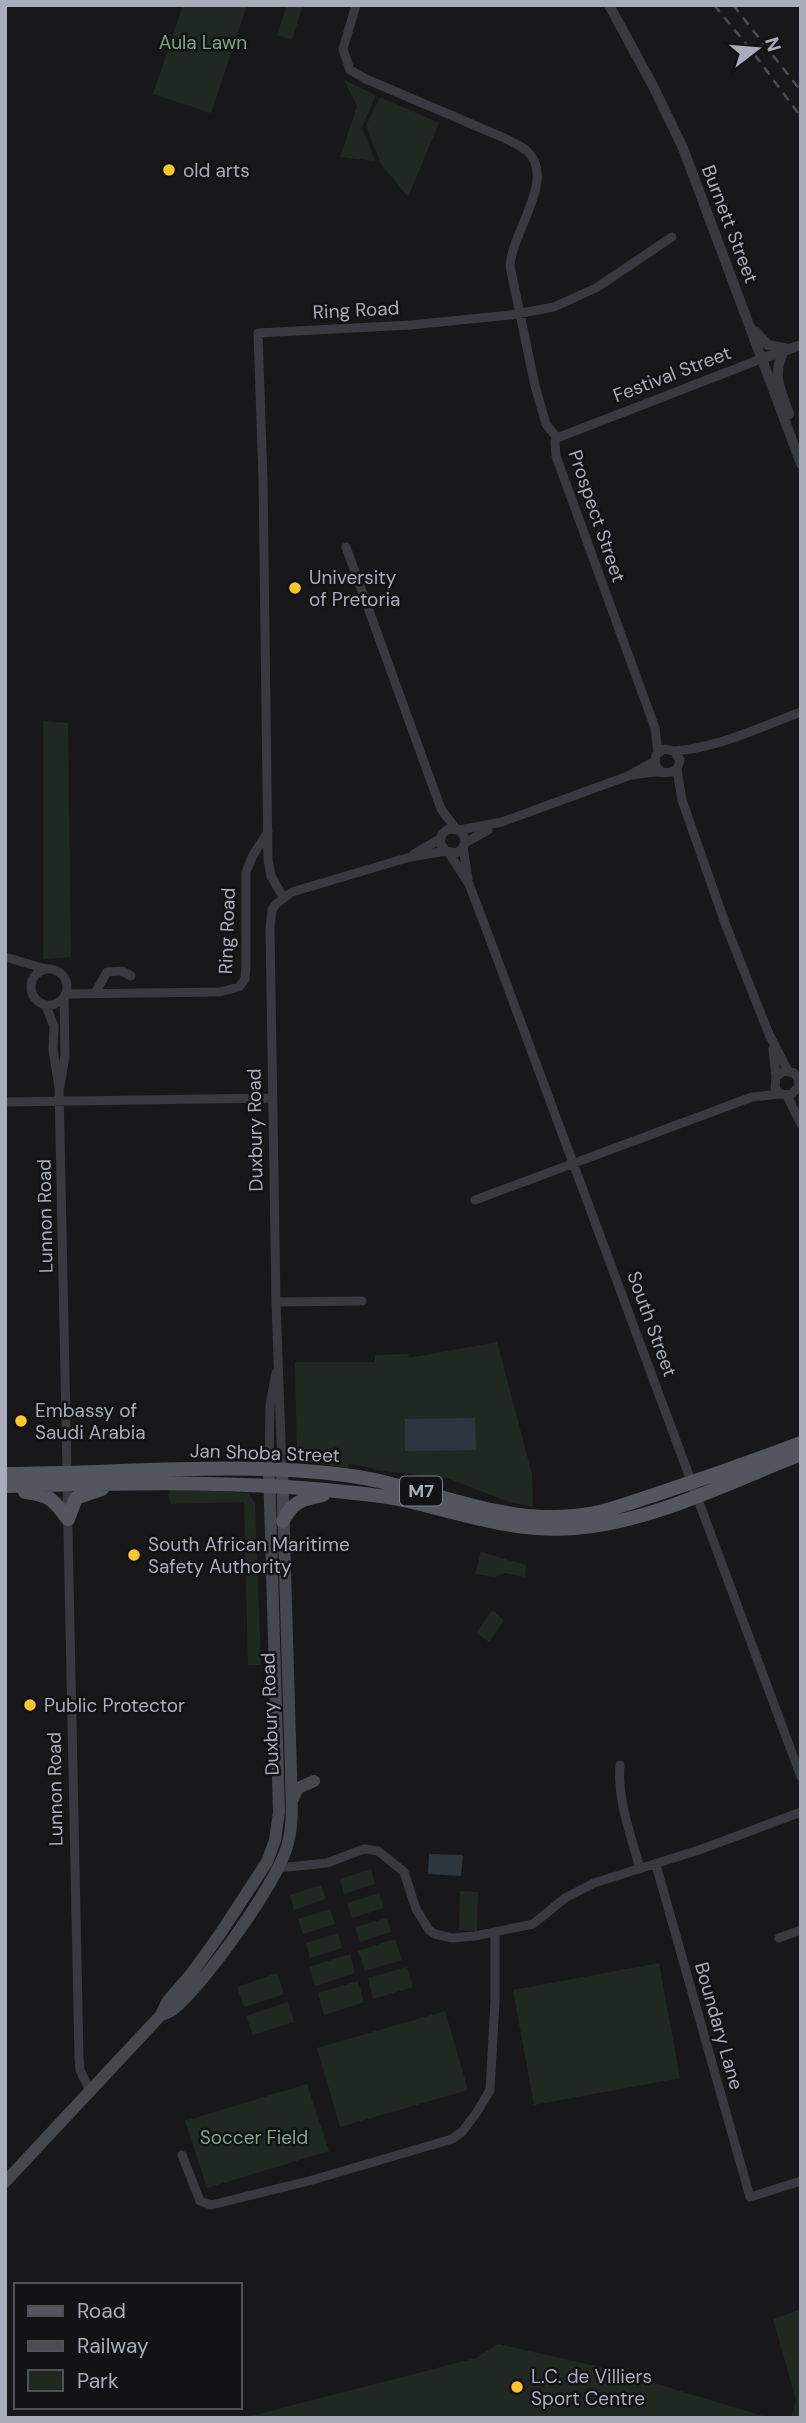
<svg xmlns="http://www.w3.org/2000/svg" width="806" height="2423" font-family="'DM Sans',sans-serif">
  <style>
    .green { fill: #1f2921 }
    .water { fill: #2d363f }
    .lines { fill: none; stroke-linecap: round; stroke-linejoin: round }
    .minor { stroke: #393940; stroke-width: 9 }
    .tertiary { stroke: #393940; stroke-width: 10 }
    .secondary { stroke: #464850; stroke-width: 12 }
    .primary { stroke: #54565f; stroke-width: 14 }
    .rail { stroke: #4b4d55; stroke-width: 2.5; stroke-dasharray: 9 7; stroke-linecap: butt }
    .poi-dot { fill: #fdc62d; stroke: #131315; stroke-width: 2.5 }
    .labels { text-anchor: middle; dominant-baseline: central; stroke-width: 5; stroke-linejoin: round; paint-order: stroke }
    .shield { fill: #131315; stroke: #7c7f89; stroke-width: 2 }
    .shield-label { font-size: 18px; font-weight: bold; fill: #a9adbb }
    .park-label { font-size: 19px; fill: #7fa784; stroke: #131315 }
    .poi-label { font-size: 19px; fill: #a9adbb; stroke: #131315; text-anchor: start }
    .street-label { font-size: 19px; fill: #a9adbb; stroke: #131315 }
  </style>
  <rect width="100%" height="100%" fill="#18181a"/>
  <path class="green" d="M 183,5 L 247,5 L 211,113 L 153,94 Z
    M 287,5 L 303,5 L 292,40 L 277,35 Z
    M 344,80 L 376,95 L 362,127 L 375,161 L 340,157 L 357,106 Z
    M 380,97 L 439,123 L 408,197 L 381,164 L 366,126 Z
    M 43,721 L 68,723 L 71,957 L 43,959 Z
    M 497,1342 L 532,1474 L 533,1507 L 509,1502 L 447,1478 L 374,1470 L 373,1468 L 349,1464 L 348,1468 L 297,1460 L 295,1362 L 375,1362 L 375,1355 L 408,1354 L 409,1358 Z
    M 170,1488 L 248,1493 L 255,1503 L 261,1665 L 248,1665 L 244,1502 L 171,1504 L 168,1495 Z
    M 481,1552 L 526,1565 L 525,1577 L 505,1573 L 494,1577 L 475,1574 Z
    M 492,1610 L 504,1620 L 489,1642 L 476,1633 Z
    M 371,1869 L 375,1884 L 344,1894 L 340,1879 Z
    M 321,1885 L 326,1899 L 294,1910 L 290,1895 Z
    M 460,1891 L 478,1892 L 477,1931 L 459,1930 Z
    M 379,1893 L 384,1908 L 352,1918 L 347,1903 Z
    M 330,1909 L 335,1924 L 303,1934 L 298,1919 Z
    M 387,1918 L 391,1932 L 360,1942 L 355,1927 Z
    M 338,1933 L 342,1948 L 310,1958 L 306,1943 Z
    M 395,1939 L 402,1960 L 365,1971 L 358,1951 Z
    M 350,1954 L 355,1973 L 315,1986 L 309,1967 Z
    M 659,1963 L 680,2078 L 534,2105 L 513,1990 Z
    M 407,1967 L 413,1987 L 373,1999 L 368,1978 Z
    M 277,1973 L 284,1994 L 244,2007 L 237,1987 Z
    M 358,1981 L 364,2002 L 324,2015 L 318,1993 Z
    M 288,2002 L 294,2022 L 253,2035 L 246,2016 Z
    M 445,2011 L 468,2090 L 340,2127 L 317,2048 Z
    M 307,2084 L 329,2151 L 207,2188 L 185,2121 Z
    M 801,2309 L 801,2418 L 791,2418 L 796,2400 L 773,2319 Z
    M 498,2344 L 604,2368 L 770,2418 L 243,2418 L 476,2358 Z"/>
  <path class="water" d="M 475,1418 L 476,1450 L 405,1451 L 405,1419 Z
    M 429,1854 L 463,1855 L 461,1876 L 428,1874 Z"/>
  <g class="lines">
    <path class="minor" d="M 356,5 L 343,49 L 350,70 L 366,79 L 502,137 C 510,141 520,145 527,151 C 557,178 512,231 510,266 L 535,386 L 546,424 L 557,438
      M 557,438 L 555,442 L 556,456 L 655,728 L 658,753
      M 557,438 L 761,359
      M 346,547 L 441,809 L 456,829
      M 674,751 C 718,748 760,727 801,712
      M 677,770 L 682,800 L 725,923 L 769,1034 L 788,1071
      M 633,775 C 641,774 649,772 657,772 C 669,773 677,775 680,760 L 674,751 L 664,749 L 656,755 L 655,764 L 661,772
      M 459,830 L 502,822 L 628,776 L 655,761
      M 465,843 L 488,830
      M 463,847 L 468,879
      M 449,853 L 469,884 L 494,950 L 801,1777
      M 414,854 L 440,839
      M 283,897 L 271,876 L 268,860 L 263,480 L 258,333 L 411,325 L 511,315 L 554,307 L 596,288 L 672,237
      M 5,957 L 46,969
      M31 987a18 18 0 1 1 36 0a18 18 0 1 1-36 0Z
      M 95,993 L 107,972 L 122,971 L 131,976
      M 66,994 L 219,992 L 239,987 L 245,979 L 246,967 L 246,872 L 253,855 L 268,832
      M 46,1006 L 54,1026 L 53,1050 L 59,1087 L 67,1471
      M 773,1049 L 776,1077
      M 60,1086 L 65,1056 L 64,998
      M 787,1096 L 801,1124
      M 5,1102 L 273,1098
      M 475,1200 L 752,1097 L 780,1094 L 791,1095 L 799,1086 L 798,1079 L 794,1073 L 784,1071 L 776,1077 L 775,1088 L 780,1094
      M 276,1302 L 362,1301
      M 269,1468 L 270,1405 L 276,1373
      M 282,1469 L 276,1302 L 270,928 L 272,910 L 276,904 L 292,892 L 410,857 L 446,851 L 456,853 L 461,850 L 465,843 L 464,836 L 459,830 L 448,829 L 442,834 L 440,843 L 446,851
      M 67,1484 L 79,2057 L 80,2070 L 90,2091
      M 620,1765 C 617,1800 631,1835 640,1869
      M 656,1865 L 750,2197 L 801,2181
      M 278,1868 L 327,1863 L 364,1849 L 378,1851 L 404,1872 L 416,1909 L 429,1930 L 435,1934 L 452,1938 L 475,1936 L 533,1924 L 565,1898 L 594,1883 L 702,1849 L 801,1812
      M 779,1938 L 801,1930
      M 182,2155 L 200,2201 L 211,2205 L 309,2181 L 452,2139 L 462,2132 L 477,2112 L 490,2090 L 495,2001 L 495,1932"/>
    <path class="tertiary" d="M 609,5 L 653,86 L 683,148 L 801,464
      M 755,331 L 768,345 L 789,349
      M 784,351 C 771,376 781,389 789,414
      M 761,359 L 801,345"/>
    <path class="secondary" d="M 292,1801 L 298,1788 L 314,1781
      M 161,2015 C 166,2013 171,2012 175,2008 C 205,1983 280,1879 288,1843 C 294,1821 291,1795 291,1773 L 282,1469
      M 5,2182 L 161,2015 L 167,2002 L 192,1973 L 220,1934 L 267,1862 L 275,1840 L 279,1812 L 269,1468"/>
    <path class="primary" d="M 5,1474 C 118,1474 232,1461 345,1475 C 423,1485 494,1524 574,1516 C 606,1513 635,1501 666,1491 C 711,1476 756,1460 801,1443
      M 5,1486 C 118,1483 233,1480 345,1492 C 366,1494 388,1496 408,1501 C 463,1514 517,1533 575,1528 C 652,1522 729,1482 801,1454
      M 25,1492 C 50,1495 53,1499 68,1519
      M 68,1519 L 76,1498 L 102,1489
      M 283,1521 C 292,1502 304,1498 323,1495"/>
    <path class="rail" d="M 714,5 L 752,51 L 801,117
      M 733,5 L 801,91"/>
  </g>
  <g class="poi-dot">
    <circle cx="169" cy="170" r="7"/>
    <circle cx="295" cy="588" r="7"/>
    <circle cx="21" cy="1421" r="7"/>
    <circle cx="134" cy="1555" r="7"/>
    <circle cx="30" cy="1705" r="7"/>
    <circle cx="517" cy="2387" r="7"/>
  </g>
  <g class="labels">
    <rect class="shield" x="400" y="1476.5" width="42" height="29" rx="5"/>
    <g class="shield-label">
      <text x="421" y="1491">M7</text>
    </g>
    <g class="park-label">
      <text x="203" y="42">Aula Lawn</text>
      <text x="254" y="2137">Soccer Field</text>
    </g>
    <g class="poi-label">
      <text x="183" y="170">old arts</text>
      <text x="309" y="577">University<tspan x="309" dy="22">of Pretoria</tspan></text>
      <text x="35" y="1410">Embassy of<tspan x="35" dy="22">Saudi Arabia</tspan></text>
      <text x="148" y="1544">South African Maritime<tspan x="148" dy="22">Safety Authority</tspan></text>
      <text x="44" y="1705">Public Protector</text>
      <text x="531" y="2376">L.C. de Villiers<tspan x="531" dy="22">Sport Centre</tspan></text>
    </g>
    <g class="street-label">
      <text transform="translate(730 224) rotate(69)">Burnett Street</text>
      <text transform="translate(356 310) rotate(-3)">Ring Road</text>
      <text transform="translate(672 374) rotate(-21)">Festival Street</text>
      <text transform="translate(597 516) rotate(71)">Prospect Street</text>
      <text transform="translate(227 931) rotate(-88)">Ring Road</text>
      <text transform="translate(255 1130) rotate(-91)">Duxbury Road</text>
      <text transform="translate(45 1216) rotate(-91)">Lunnon Road</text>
      <text transform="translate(652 1324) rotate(70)">South Street</text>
      <text transform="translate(265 1453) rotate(2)">Jan Shoba Street</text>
      <text transform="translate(270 1714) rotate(-92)">Duxbury Road</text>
      <text transform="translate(55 1789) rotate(-91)">Lunnon Road</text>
      <text transform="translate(719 2026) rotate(74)">Boundary Lane</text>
    </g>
  </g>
  <rect width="806" height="2423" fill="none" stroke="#a9adbb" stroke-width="14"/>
  <rect x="14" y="2283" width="228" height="126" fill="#131315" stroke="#4f5157" stroke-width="2"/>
  <rect x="28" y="2306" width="35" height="10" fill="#54565f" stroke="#4f5157" stroke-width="2"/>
  <text x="77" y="2318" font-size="21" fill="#a9adbb">Road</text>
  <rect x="28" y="2341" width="35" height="10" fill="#4b4d55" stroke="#4f5157" stroke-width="2"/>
  <text x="77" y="2353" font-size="21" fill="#a9adbb">Railway</text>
  <rect x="28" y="2370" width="35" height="21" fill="#1f2921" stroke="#4f5157" stroke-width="2"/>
  <text x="77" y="2388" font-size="21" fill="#a9adbb">Park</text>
  <g transform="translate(757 49) rotate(74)" stroke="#131315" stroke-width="5" paint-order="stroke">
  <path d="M0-5L12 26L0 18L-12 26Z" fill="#a9adbb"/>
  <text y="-10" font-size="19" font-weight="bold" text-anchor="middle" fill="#a9adbb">N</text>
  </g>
</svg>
